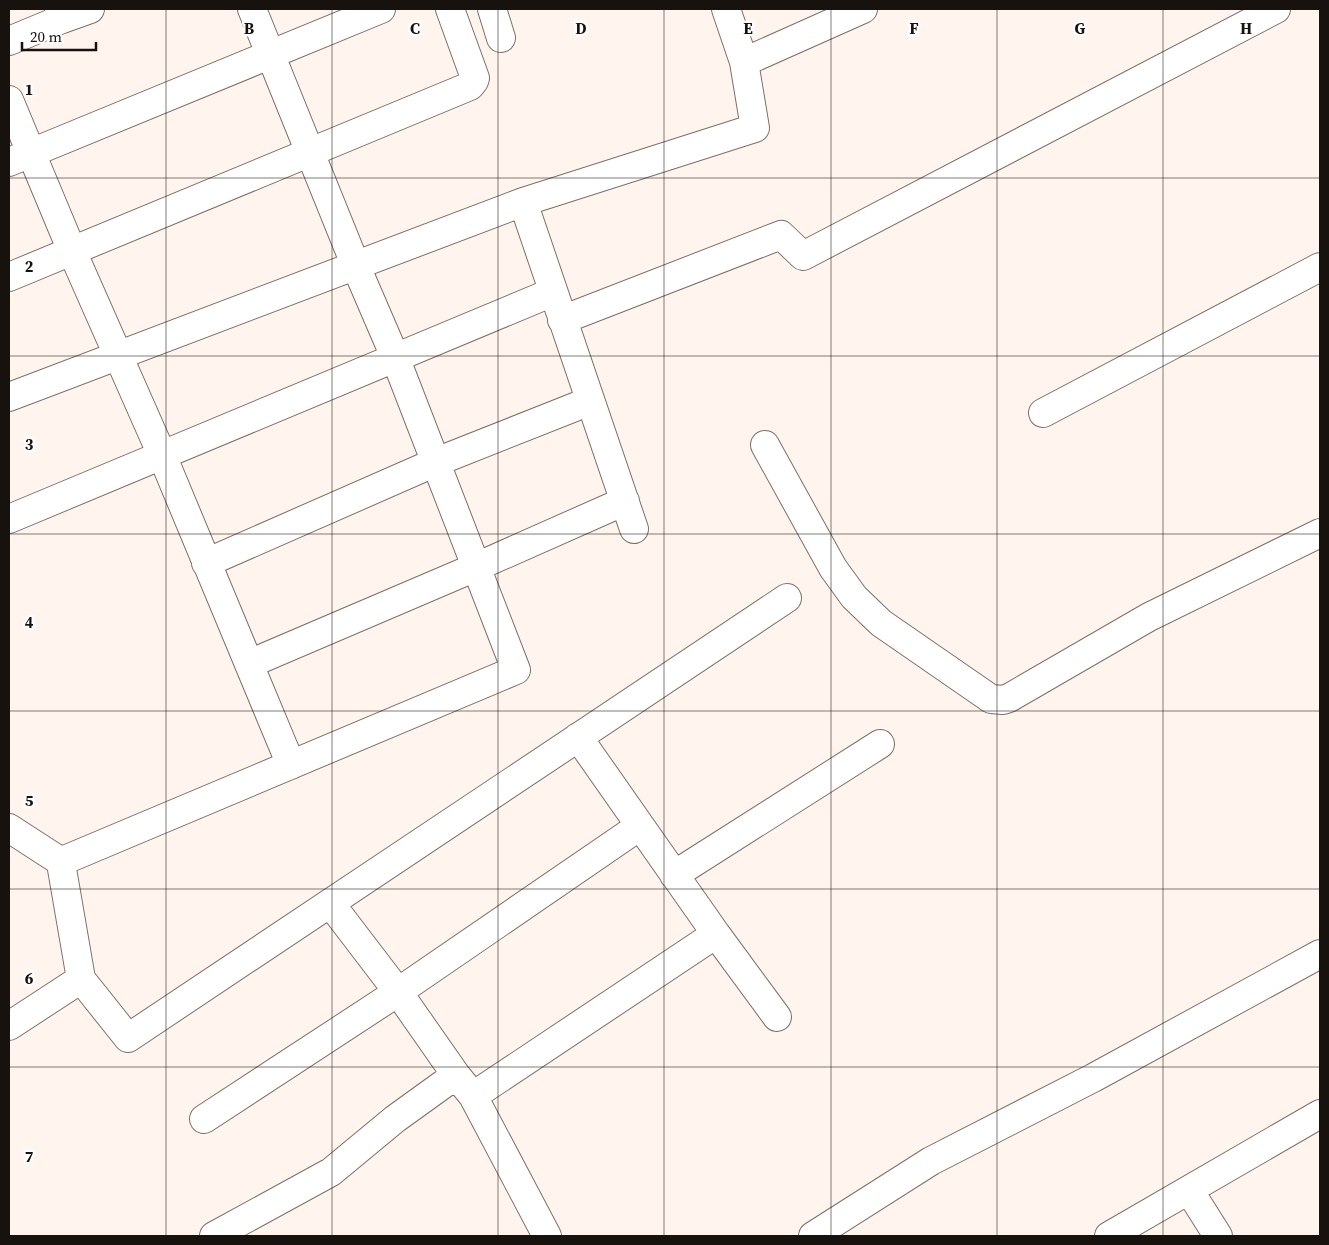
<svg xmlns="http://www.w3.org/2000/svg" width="1329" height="1245" font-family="'Source Serif 4',serif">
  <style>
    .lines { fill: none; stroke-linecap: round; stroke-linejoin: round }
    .minor-casing { stroke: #7e6f65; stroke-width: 30 }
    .minor { stroke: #fff; stroke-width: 28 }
    .grid { fill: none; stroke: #18120f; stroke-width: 1; stroke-opacity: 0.55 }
    .grid-label { font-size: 16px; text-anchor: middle; font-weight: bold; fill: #18120f; stroke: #fff; stroke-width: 4.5; stroke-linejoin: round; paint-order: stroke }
  </style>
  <rect width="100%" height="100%" fill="#fff5ee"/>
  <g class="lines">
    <defs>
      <path id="minor" d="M 252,9 L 355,264 L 395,357 L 516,670 L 67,859 L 63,863 L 62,869 L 81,979 L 128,1038 L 787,598
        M 492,9 L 501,38
        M 726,9 L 744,62
        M 62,19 L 90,9
        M 9,41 L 62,19 L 59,9
        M 9,100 L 72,251 L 162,455 L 291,765
        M 9,162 L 381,9
        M 523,202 L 634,529
        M 9,277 L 470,86 L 474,81 L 475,78 L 450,9
        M 562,320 L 781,235 L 803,256 L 1276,9
        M 9,397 L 523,202 L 755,128 L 744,62 L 863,9
        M 1043,413 L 1320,267
        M 765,445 L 833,568 L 854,597 L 881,623 L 991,699 L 1003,700 L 1009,698 L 1149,617 L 1320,533
        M 9,519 L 553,292
        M 206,563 L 436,462 L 590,401
        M 249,664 L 476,567 L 625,501
        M 578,737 L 716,934 L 777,1017
        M 9,828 L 63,863
        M 674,875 L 880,744
        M 330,903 L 398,992 L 456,1075 L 473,1096 L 716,934
        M 9,1026 L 81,979
        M 473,1096 L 547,1236
        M 204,1119 L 398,992 L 640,826
        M 1189,1190 L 1218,1236
        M 214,1236 L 331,1172 L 395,1119 L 456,1075
        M 813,1236 L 931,1161 L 1093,1078 L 1320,954
        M 1109,1236 L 1320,1114"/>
    </defs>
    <use href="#minor" class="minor-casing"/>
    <use href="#minor" class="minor"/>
  </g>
  <path class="grid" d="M 166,9 L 166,1236M 332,9 L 332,1236M 498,9 L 498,1236M 664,9 L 664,1236M 831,9 L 831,1236M 997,9 L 997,1236M 1163,9 L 1163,1236M 9,178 L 1320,178M 9,356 L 1320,356M 9,534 L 1320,534M 9,711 L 1320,711M 9,889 L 1320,889M 9,1067 L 1320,1067"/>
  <g class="grid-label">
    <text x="249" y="34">B</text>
    <text x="415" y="34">C</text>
    <text x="581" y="34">D</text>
    <text x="748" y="34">E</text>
    <text x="914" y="34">F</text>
    <text x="1080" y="34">G</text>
    <text x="1246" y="34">H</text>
    <text x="29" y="95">1</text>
    <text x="29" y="272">2</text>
    <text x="29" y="450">3</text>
    <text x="29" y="628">4</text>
    <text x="29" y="806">5</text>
    <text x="29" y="984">6</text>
    <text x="29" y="1162">7</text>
  </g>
  <rect width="1329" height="1245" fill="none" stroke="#18120f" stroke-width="20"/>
  <path d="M22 42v8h74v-8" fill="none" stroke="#18120f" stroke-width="2.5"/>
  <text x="30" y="42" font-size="15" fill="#18120f" stroke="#ffffff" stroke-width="4" paint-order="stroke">20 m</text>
</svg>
